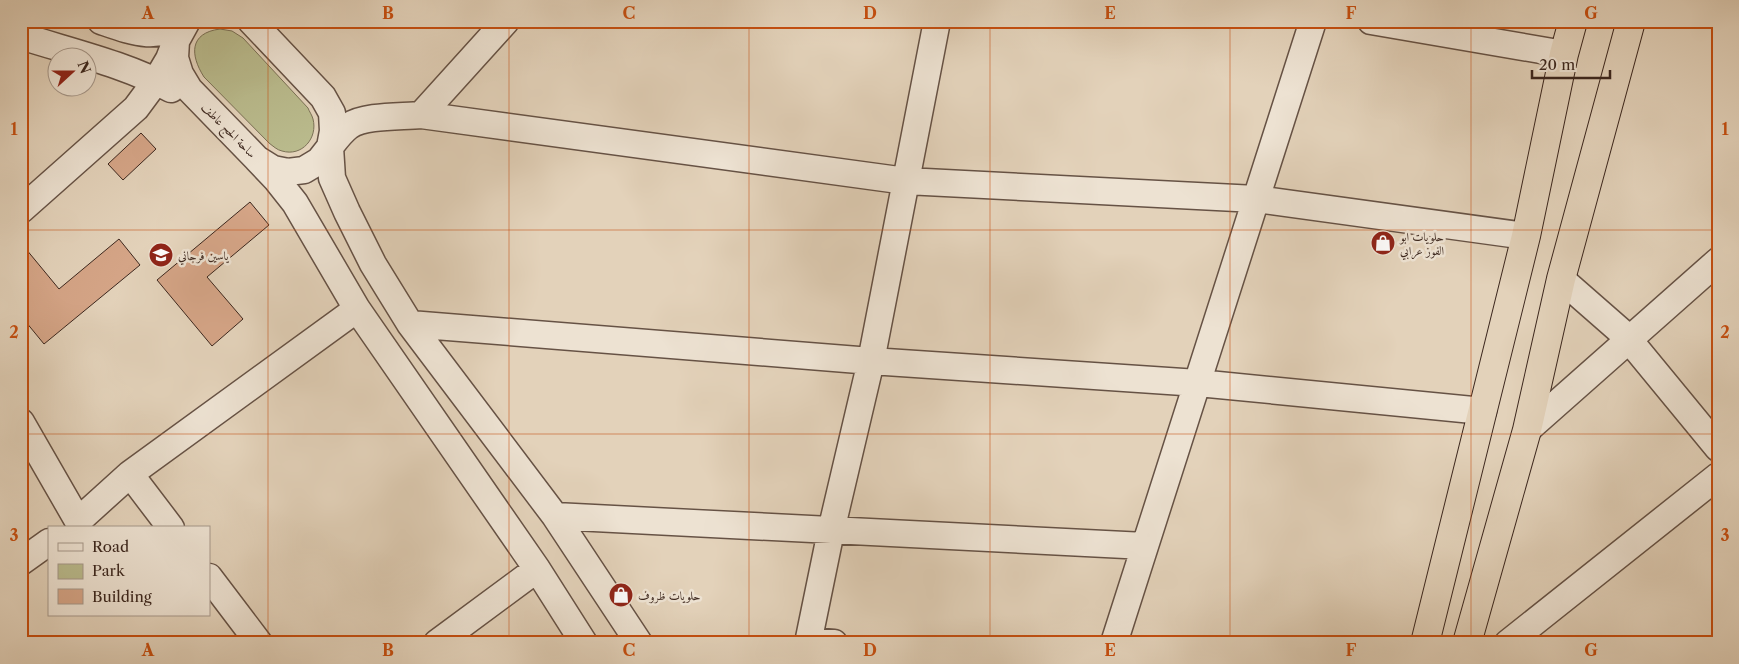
<svg xmlns="http://www.w3.org/2000/svg" width="1739" height="664" font-family="'Libre Caslon Text',Amiri,serif">
  <style>
    .green { fill: #b9ba8c; stroke: #7a7055 }
    .building { fill: #d5a587; stroke: #3c271e }
    .lines { fill: none; stroke-linecap: round; stroke-linejoin: round }
    .minor-casing { stroke: #665245; stroke-width: 29 }
    .trunk-casing { stroke: #3c271e; stroke-width: 30 }
    .minor { stroke: #ede2d2; stroke-width: 26 }
    .trunk { stroke: #e3d2ba; stroke-width: 28 }
    .grid { fill: none; stroke: #c64f10; stroke-width: 1; stroke-opacity: 0.55 }
    .labels { text-anchor: middle; dominant-baseline: central; stroke-width: 5; stroke-linejoin: round; paint-order: stroke }
    .street-label { font-size: 12px; fill: #3c271e; stroke: #ede2d2 }
    .poi-label { font-size: 12px; fill: #3c271e; stroke: #ede2d2; text-anchor: start }
    .neatline { fill: none; stroke: #c64f10; stroke-width: 2 }
    .grid-label { font-size: 16px; text-anchor: middle; font-weight: bold; fill: #c64f10 }
  </style>
  <rect width="100%" height="100%" fill="#e3d2ba"/>
  <filter id="stains"><feTurbulence type="fractalNoise" baseFrequency=".004" numOctaves="4"/><feColorMatrix values="0 0 0 0 .2 0 0 0 0 .09 0 0 0 0 .02 0 0 0 .5 -.17"/></filter>
  <radialGradient id="worn" r=".72"><stop offset=".6" stop-color="#630" stop-opacity="0"/><stop offset="1" stop-color="#630" stop-opacity=".3"/></radialGradient>
  <path class="green" d="M 220,29 L 232,31 L 243,38 L 308,108 C 309,111 312,115 313,119 C 318,138 302,157 282,151 C 277,150 273,146 269,143 L 204,77 C 190,55 189,33 220,29 Z"/>
  <path class="building" d="M 141,133 L 156,149 L 123,180 L 108,164 Z
    M 250,202 L 269,225 L 207,277 L 243,319 L 212,346 L 157,280 Z
    M 119,239 L 140,265 L 44,344 L 21,316 L 21,243 L 59,289 Z"/>
  <g class="lines">
    <defs>
      <path id="minor" d="M 101,21 C 133,32 157,42 187,21
        M 187,21 L 176,41 L 175,58 L 180,74 L 189,89 L 257,159 L 273,169 L 288,172 L 304,170 L 319,161 L 330,147 L 333,131 L 332,113 L 323,97 L 251,21
        M 1371,21 L 1564,54
        M 21,36 C 71,52 125,64 171,89
        M 421,115 L 506,21
        M 257,159 L 276,179 L 295,203 L 357,309 L 537,569 L 584,643
        M 21,210 L 136,108 L 156,81 L 169,59 L 176,41
        M 1561,279 L 1625,335 L 1718,448
        M 410,324 L 871,361 L 1198,383 L 1483,411
        M 21,422 L 78,521 L 130,474 L 171,528
        M 1527,430 L 1718,261
        M 130,474 L 357,309
        M 555,516 L 1145,546
        M 21,562 L 49,542
        M 209,577 L 259,643
        M 809,641 L 834,643
        M 437,643 L 537,569
        M 639,643 L 555,516 L 410,324 L 373,264 L 347,212 L 332,178 L 330,147 C 336,139 341,132 349,126 C 365,115 401,117 421,115 L 906,181 L 1256,199 L 1526,236
        M 808,643 L 831,531 L 871,361 L 937,21
        M 1114,643 L 1313,21
        M 1508,643 L 1718,476"/>
      <path id="trunk" d="M 1425,643 L 1526,236 L 1564,54 L 1573,21
        M 1467,643 L 1527,430 L 1561,279 L 1631,21"/>
    </defs>
    <use href="#minor" class="minor-casing"/>
    <use href="#trunk" class="trunk-casing"/>
    <use href="#minor" class="minor"/>
    <use href="#trunk" class="trunk"/>
  </g>
  <path class="grid" d="M 268,21 L 268,643M 509,21 L 509,643M 749,21 L 749,643M 990,21 L 990,643M 1230,21 L 1230,643M 1471,21 L 1471,643M 21,230 L 1718,230M 21,434 L 1718,434"/>
  <defs>
    <symbol id="shop-disc" viewBox="-11 -11 22 22"><circle r="9.5" fill="#8f2418" stroke="#ede2d2"/><path d="M-5-2.5h2.3a2.7 3.5 0 0 1 5.4 0H5L5.5 6h-11ZM-1.5-2.5h3a1.5 2.3 0 0 0-3 0Z" fill="#fff"/></symbol>
    <symbol id="school-disc" viewBox="-11 -11 22 22"><circle r="9.5" fill="#8f2418" stroke="#ede2d2"/><path d="M0-5L7-2L0 1L-7-2ZM-4 1L0 2.5L4 1V4Q0 6-4 4Z" fill="#fff"/></symbol>
  </defs>
  <g fill-rule="evenodd">
    <use href="#shop-disc" x="1369" y="229" width="28" height="28"/>
    <use href="#school-disc" x="147" y="241" width="28" height="28"/>
    <use href="#shop-disc" x="607" y="581" width="28" height="28"/>
  </g>
  <g class="labels">
    <g class="street-label">
      <text transform="translate(229 130) rotate(45)">ساحة الحج عاطف</text>
    </g>
    <g class="poi-label">
      <text x="1400" y="236">حلويات ابو<tspan x="1400" dy="14">الفوز عرابي</tspan></text>
      <text x="178" y="255">ياسين فرجاني</text>
      <text x="638" y="595">حلويات ظروف</text>
    </g>
  </g>
  <rect width="1739" height="664" fill="none" stroke="#e3d2ba" stroke-width="55"/>
  <rect x="48" y="526" width="162" height="90" fill="#ede2d2" stroke="#a6978a"/>
  <rect x="58" y="543" width="25" height="8" fill="#ede2d2" stroke="#a6978a"/>
  <text x="92" y="552" font-size="15" fill="#3c271e">Road</text>
  <rect x="58" y="564" width="25" height="15" fill="#b9ba8c" stroke="#a6978a"/>
  <text x="92" y="576" font-size="15" fill="#3c271e">Park</text>
  <rect x="58" y="589" width="25" height="15" fill="#d5a587" stroke="#a6978a"/>
  <text x="92" y="602" font-size="15" fill="#3c271e">Building</text>
  <g transform="translate(72 72) rotate(69)"><circle r="24" fill="#ede2d2" stroke="#a6978a"/>
  <path d="M0-4L9 19L0 12L-9 19Z" fill="#8f2418"/>
  <text y="-8" font-size="14" font-weight="bold" text-anchor="middle" fill="#3c271e">N</text>
  </g>
  <path d="M1532 70v8h78v-8" fill="none" stroke="#3c271e" stroke-width="2.5"/>
  <text x="1539" y="70" font-size="15" fill="#3c271e" stroke="#ede2d2" stroke-width="4" paint-order="stroke">20 m</text>
  <rect x="28" y="28" width="1684" height="608" class="neatline"/>
  <g class="grid-label">
    <text x="148" y="19">A</text>
    <text x="388" y="19">B</text>
    <text x="629" y="19">C</text>
    <text x="870" y="19">D</text>
    <text x="1110" y="19">E</text>
    <text x="1351" y="19">F</text>
    <text x="1591" y="19">G</text>
    <text x="14" y="135">1</text>
    <text x="1725" y="135">1</text>
    <text x="14" y="338">2</text>
    <text x="1725" y="338">2</text>
    <text x="14" y="541">3</text>
    <text x="1725" y="541">3</text>
    <text x="148" y="656">A</text>
    <text x="388" y="656">B</text>
    <text x="629" y="656">C</text>
    <text x="870" y="656">D</text>
    <text x="1110" y="656">E</text>
    <text x="1351" y="656">F</text>
    <text x="1591" y="656">G</text>
  </g>
  <rect width="100%" height="100%" filter="url(#stains)"/>
  <rect width="100%" height="100%" fill="url(#worn)"/>
</svg>
